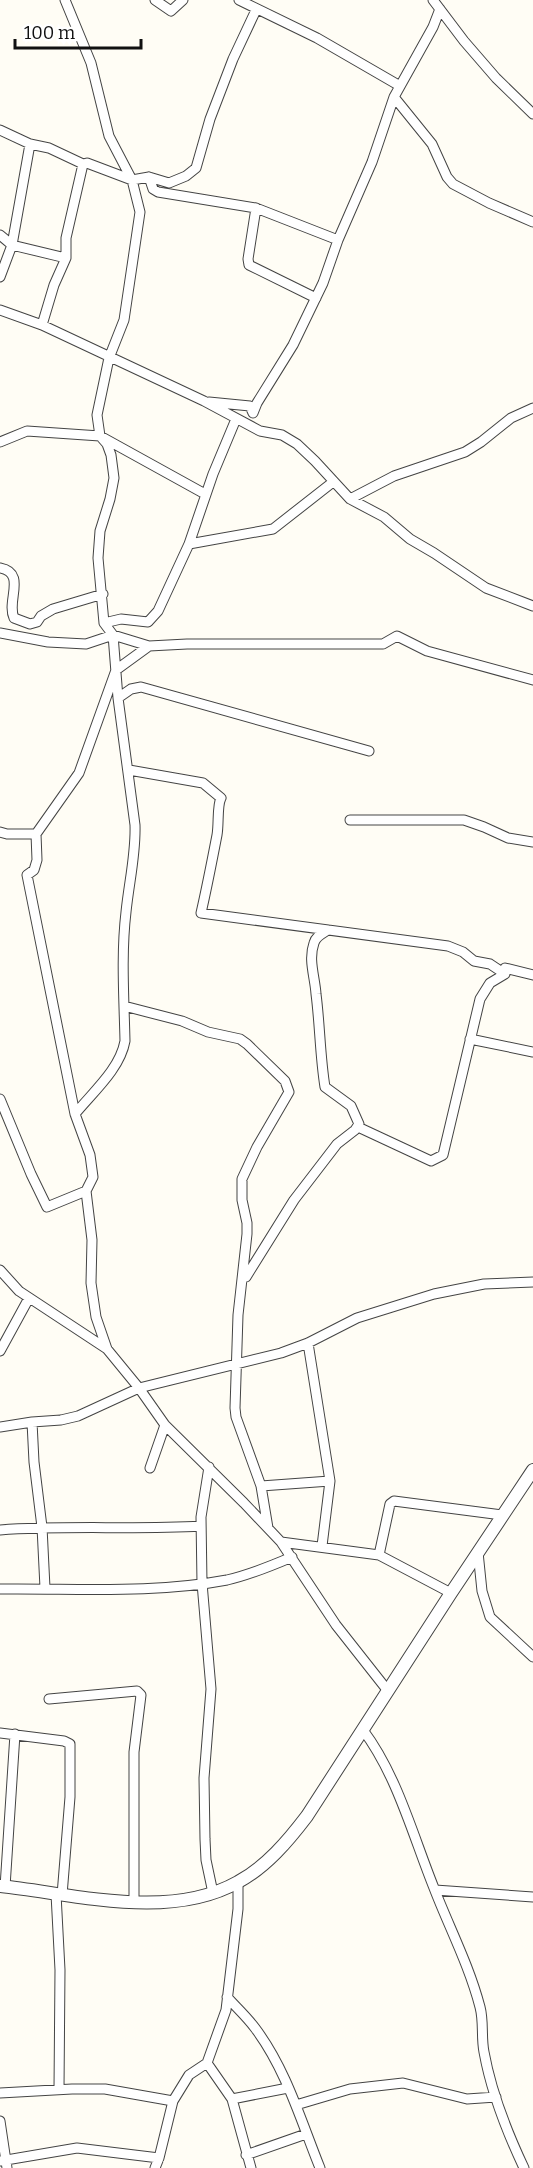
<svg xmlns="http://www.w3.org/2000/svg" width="533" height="2168" font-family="Bitter,serif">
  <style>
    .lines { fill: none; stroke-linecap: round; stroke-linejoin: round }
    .minor-casing { stroke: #444; stroke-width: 11 }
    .tertiary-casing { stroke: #444; stroke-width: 14 }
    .minor { stroke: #fff; stroke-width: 9 }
    .tertiary { stroke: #fff; stroke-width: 12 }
  </style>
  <rect width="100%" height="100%" fill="#fffdf5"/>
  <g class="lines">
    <defs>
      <path id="minor" d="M 65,0 L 91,63 L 109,136 L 132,180 L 140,212 L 124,320 L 109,358 L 97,415 L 100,436 L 205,494
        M 155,0 L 171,11 L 183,0
        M 239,0 L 317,38 L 400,86
        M 433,0 L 464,41 L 496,78 L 533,114
        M 394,97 L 432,144 L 447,177 L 453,184 L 489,203 L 533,222
        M 0,130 L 30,144 L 49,148 L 83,164 L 87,163 L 132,180 L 149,177 L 169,183 L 186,176 L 196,168 L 210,119 L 233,59 L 256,10
        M 149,177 L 153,189 L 158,192 L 256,208 L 338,240
        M 256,208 L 248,259 L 249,265 L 316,298
        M 0,235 L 12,245 L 66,258
        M 0,277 L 12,245 L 30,144
        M 0,310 L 42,325 L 204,401 L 260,431 L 282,435 L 297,444 L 315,461 L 350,499 L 384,517 L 410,539 L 434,553 L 486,588 L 533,606
        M 42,325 L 54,285 L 66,258 L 66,238 L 83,164
        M 209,402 L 250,406 L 253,413
        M 253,413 L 257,403 L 293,345 L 323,283 L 338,240 L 372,162 L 394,97 L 433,27 L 440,9
        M 0,442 L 27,431 L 100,436 L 107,444 L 111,455 L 114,478 L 110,499 L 100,531 L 98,558 L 104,623 L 113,635 L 118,698 L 135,825 C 136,854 129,882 126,912 C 121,954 124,998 125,1041 C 120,1069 93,1092 75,1114
        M 350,499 L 394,476 L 465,452 L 481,442 L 511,418 L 533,408
        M 189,544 L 273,529 L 333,482
        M 0,568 C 27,573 6,601 14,618 L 30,624 L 37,622 L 41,616 L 53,609 L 103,594
        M 104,623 L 121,619 L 148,622 L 158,611 L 189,544 L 213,474 L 236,419
        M 0,633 L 48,642 L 86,644 L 113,635 L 149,646 L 187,644 L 383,644 L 397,636 L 427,651 L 533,680
        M 118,698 L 131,689 L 141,687 L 369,751
        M 129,770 L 203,783 L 221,798 C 217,805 219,824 217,835 C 212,861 207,887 201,913 L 448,946 L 463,952 L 474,961 L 490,964 L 505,974 L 505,968 L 533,975
        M 350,820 L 464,820 L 484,827 L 508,838 L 533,842
        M 0,832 L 7,834 L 36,834
        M 124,1006 L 182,1021 L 208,1032 L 240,1039 L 247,1044 L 285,1081 L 289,1092 L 257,1147 L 242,1179 L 242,1200 L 247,1223 L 247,1234 L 238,1315 L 235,1408 L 236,1417 L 261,1486 L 268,1528
        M 470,1039 L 533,1052
        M 0,1099 L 31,1174 L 47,1207 L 86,1191
        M 358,1127 L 431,1161 L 443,1155 L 480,999 L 490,983 L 505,974
        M 0,1270 L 19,1291 L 107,1349 L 139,1388 L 165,1425 L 244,1503 L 281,1542 L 336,1625 L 388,1691
        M 246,1277 L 294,1200 L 337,1144 L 355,1130 L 359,1124 L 351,1106 L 325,1087 C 320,1056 320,1025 316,994 C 315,977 308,960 314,943 C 316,936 322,934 328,930
        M 308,1343 L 330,1481 L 322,1546
        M 107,1349 L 96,1317 L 91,1283 L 92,1240 L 86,1191 L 93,1177 L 90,1155 L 75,1114 L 27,875 L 34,870 L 37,860 L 36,834 L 79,773 L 116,670 L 149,646
        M 0,1351 L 29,1298
        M 32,1422 L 34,1462 L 42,1527 L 45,1588
        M 0,1427 L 32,1422 L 61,1420 L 78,1416 L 139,1388 L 281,1353 L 308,1343 L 357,1318 L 434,1294 L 484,1284 L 533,1282
        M 209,1467 L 201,1517 L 202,1583 L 211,1689 L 204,1778 L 205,1839 L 206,1860 L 213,1893
        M 150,1468 L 165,1425
        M 261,1486 L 330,1481
        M 0,1530 C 67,1525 134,1530 201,1526
        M 281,1542 L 379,1555 L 451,1593
        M 478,1552 L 482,1591 L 490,1617 L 533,1657
        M 379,1555 L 390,1504 L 394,1501 L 502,1515
        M 0,1589 C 75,1588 153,1594 227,1580 C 249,1575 271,1566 292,1557
        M 49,1699 L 137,1691 L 141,1695 L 134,1752 L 134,1902
        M 363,1730 C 397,1775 413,1836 434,1888 C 449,1927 469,1965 480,2007 C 484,2022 481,2037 484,2052 C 491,2091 507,2132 524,2168
        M 0,1733 L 64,1741 L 70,1744 L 70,1797 L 62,1895
        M 5,1887 L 15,1734
        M 435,1890 L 533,1897
        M 56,1894 L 60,1970 L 59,2089
        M 227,1997 C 236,2007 247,2017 255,2028 C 286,2069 301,2121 320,2168
        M 207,2063 L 232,2099 L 251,2168
        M 0,2093 L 72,2089 L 105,2089 L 173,2101
        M 232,2099 L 288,2088
        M 296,2105 L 350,2089 L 403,2083 L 467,2099 L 496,2097
        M 0,2121 L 7,2168
        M 246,2155 L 306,2134
        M 0,2161 L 77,2148 L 159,2158
        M 155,2168 L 159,2158 L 173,2101 L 189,2075 L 207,2063 L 226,2010 L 238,1909 L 238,1882"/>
      <path id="tertiary" d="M 0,1886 C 75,1894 169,1921 238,1882 C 266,1867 288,1841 307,1816 L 451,1593 L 533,1470"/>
    </defs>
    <use href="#minor" class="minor-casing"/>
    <use href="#tertiary" class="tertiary-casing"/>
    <use href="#minor" class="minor"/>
    <use href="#tertiary" class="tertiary"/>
  </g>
  <path d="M15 39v9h126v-9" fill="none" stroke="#111111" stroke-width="3"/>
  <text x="24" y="39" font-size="18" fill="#111111" stroke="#ffffff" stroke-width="4.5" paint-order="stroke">100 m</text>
</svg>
